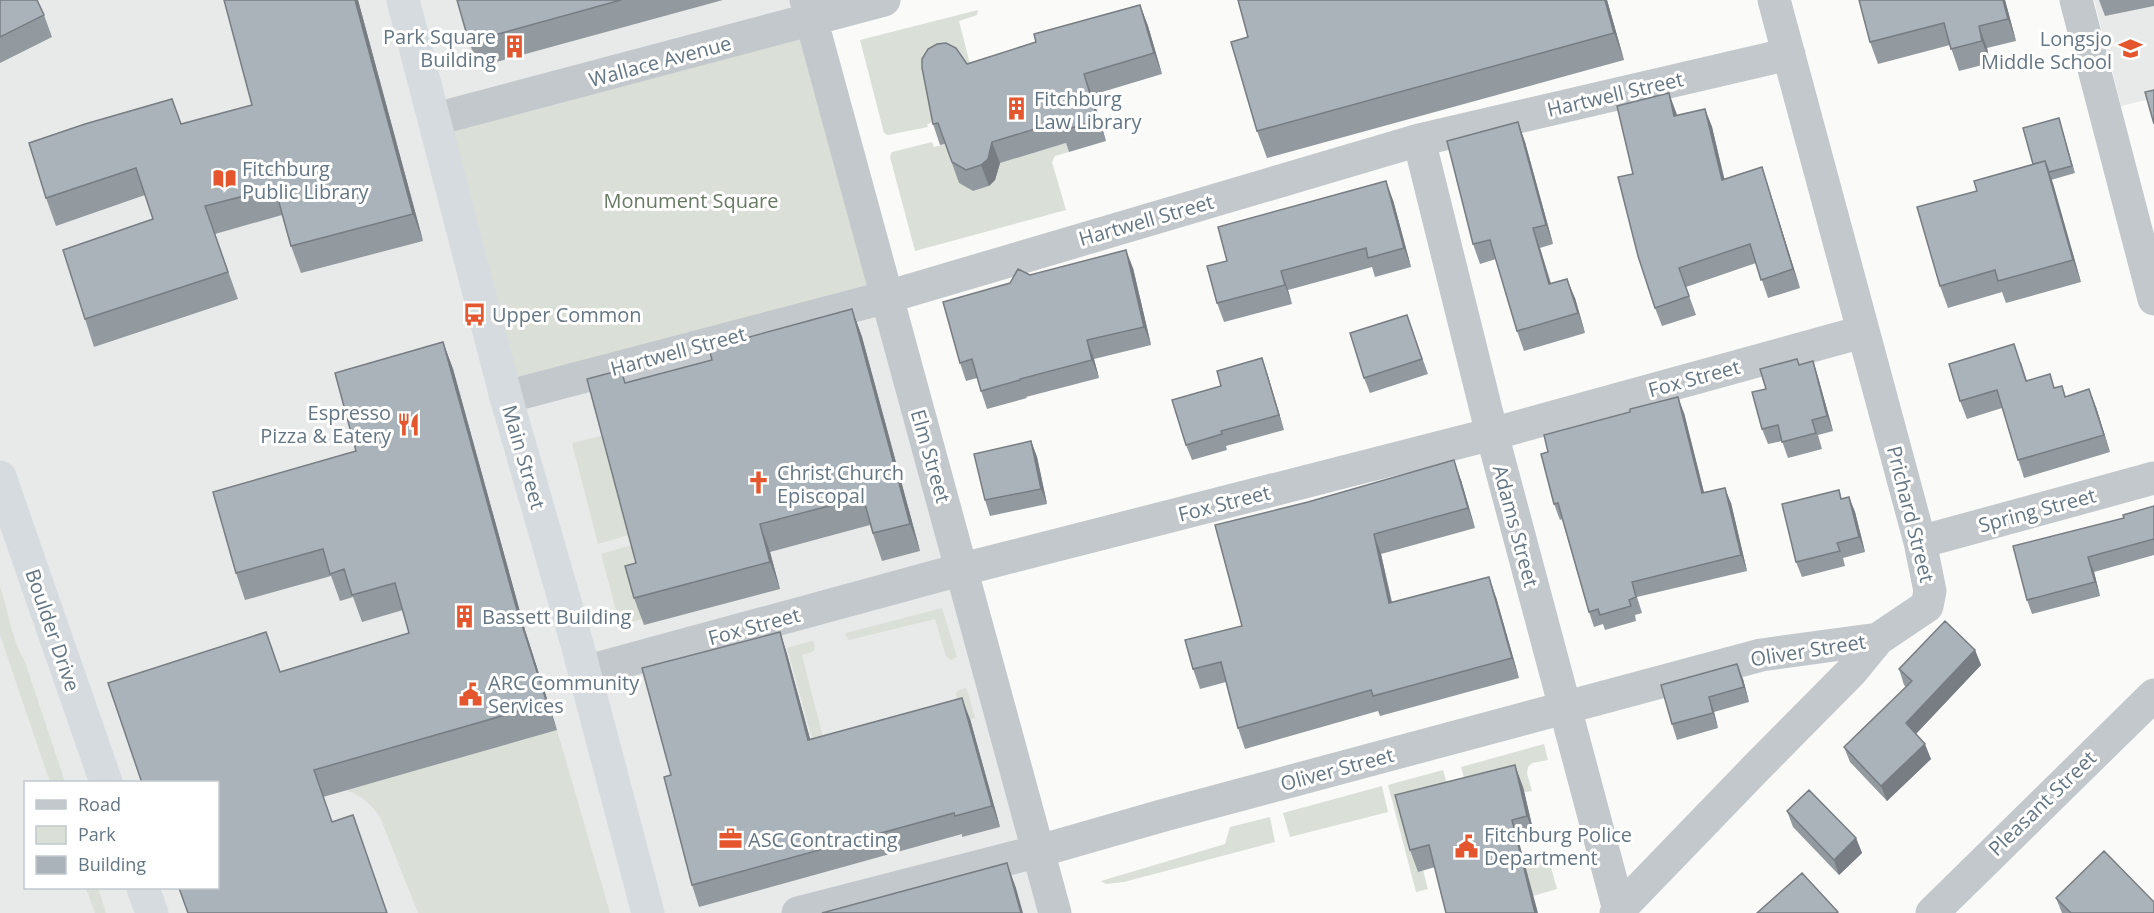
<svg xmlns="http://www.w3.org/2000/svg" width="2154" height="913" font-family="'Open Sans',sans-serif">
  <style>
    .built { fill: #e8e9e9; fill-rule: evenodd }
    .green { fill: #dadfd7 }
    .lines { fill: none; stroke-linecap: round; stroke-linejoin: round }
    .street { stroke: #c3c8cc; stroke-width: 33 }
    .highway { stroke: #d6dbdf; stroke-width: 33 }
    .wall { fill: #929a9f }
    .shaded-wall { fill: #777d82 }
    .building { fill: #aab3b9; stroke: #777d82; stroke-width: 1.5 }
    .labels { text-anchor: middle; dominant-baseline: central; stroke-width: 6; stroke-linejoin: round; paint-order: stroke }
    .poi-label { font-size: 20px; fill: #657683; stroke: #fff; text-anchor: start }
    .street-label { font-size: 20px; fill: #657683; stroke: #fff }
    .park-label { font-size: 20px; fill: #687a64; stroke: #fff }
  </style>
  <rect width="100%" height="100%" fill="#fafaf8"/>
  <path class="built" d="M 0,0 L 806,0 L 1055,913 L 0,913 ZM 26,782 L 218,782 L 218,888 L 26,888 Z
    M 2094,0 L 2154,0 L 2154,98 L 2121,106 Z"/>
  <path class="green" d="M 978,10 L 977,15 L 959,21 L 970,64 L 938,121 L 927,124 L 928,127 L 888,135 L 884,133 L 860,40 Z
    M 812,20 L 887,297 L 506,397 L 436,119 Z
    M 932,142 L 934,147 L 946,144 L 959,183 L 973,191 L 989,186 L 996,164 L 1066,143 L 1069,152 L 1055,156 L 1052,162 L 1066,210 L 915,251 L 890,157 L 892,152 Z
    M 605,435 L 639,532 L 598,544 L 572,443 Z
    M 711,522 L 642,619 L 620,625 L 601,554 Z
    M 0,587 C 9,612 11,639 25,662 L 65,782 L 50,782 L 0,635 Z
    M 942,608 L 957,657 L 951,660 L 946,656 L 935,619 L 849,640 L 845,635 L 846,633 Z
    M 811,641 L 814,642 L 815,649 L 812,652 L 802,655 L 826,749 L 958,705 L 956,694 L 957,691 L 965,688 L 967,690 L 975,718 L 818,760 L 787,648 Z
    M 557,730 L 610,913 L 418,913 L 380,817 C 370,803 362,796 346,790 Z
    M 1544,744 L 1548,760 L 1532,763 L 1528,767 L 1527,773 L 1532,791 L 1470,800 L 1461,767 Z
    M 1443,770 L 1447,784 L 1423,870 L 1428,889 L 1416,892 L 1388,785 Z
    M 1382,786 L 1388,812 L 1290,837 L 1283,813 Z
    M 1270,817 L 1275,842 L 1124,882 L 1106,884 L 1101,881 L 1225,844 L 1230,827 Z
    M 1547,853 L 1557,889 L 1533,896 L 1524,860 Z
    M 86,888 L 98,888 L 106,913 L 95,913 Z"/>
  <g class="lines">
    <path class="street" d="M 806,0 L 1055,913
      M 2076,0 L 2154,299
      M 436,119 L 884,0
      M 1419,140 L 1492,434 L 1619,910
      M 506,397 L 887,297 L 1419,140 L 1789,54
      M 1920,542 L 2154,478
      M 585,672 L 963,569 L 1492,434 L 1862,332
      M 798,913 L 1039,851 L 1161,816 L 1761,655 L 1878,639
      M 1616,913 L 1756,768 L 1851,672 L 1878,639 L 1927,606 L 1930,591 L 1920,542 L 1774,0
      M 1932,913 L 2154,695"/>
    <path class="highway" d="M 403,0 L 506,397 L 577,644 L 648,913
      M 0,477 L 106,782
      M 143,888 L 152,913"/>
  </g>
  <path class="wall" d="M 0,0 L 44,15 L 52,37 L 0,63 Z
    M 358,0 L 423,241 L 301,273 L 291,246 L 282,215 L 215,234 L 238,299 L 94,347 L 85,319 L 153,219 L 145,195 L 56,226 L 46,198 L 181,124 L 252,105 Z
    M 457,0 L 723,0 L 478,67 L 469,42 Z
    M 1607,0 L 1624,60 L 1267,158 L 1257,131 Z
    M 2005,0 L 2016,41 L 1987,48 L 1990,63 L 1959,71 L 1950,45 L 1878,64 L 1870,42 Z
    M 2099,0 L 2154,0 L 2154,6 L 2105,16 Z
    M 1140,5 L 1148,26 L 1162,74 L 1092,95 L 1106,141 L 1069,152 L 1066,143 L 1000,163 L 995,180 L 989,186 L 973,191 L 959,183 L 945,144 L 940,145 L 933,124 L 1036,42 Z
    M 1705,109 L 1712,127 L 1724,179 L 1762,167 L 1768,186 L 1800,288 L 1768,298 L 1756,263 L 1686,287 L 1696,315 L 1662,326 L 1655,308 L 1633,174 L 1676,112 L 1677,115 Z
    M 2059,118 L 2075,173 L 2051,180 L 2081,282 L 2006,303 L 2002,292 L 1948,308 L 1940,286 L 1977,191 L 2033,164 Z
    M 1518,122 L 1525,142 L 1553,244 L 1540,248 L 1551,283 L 1575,298 L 1585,333 L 1524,351 L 1517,331 L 1496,259 L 1480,264 L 1473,244 Z
    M 1393,200 L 1411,267 L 1375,277 L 1372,267 L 1288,290 L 1292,304 L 1224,322 L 1217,303 L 1227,261 Z
    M 1133,268 L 1151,345 L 1094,359 L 1099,378 L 1026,397 L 1027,398 L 987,409 L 981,391 L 977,378 L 966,381 L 960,363 L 1010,283 L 1030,275 Z
    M 852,309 L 862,337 L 920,551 L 882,561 L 870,525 L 770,552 L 780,589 L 644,625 L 634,598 L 636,563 L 626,383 L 712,360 Z
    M 1407,315 L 1428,374 L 1370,393 L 1364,378 Z
    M 443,342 L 453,369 L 525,630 L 557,730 L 323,797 L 188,913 L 280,672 L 409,633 L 403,610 L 362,622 L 353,597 L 340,601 L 331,576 L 245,600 L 236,573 L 356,451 Z
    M 1813,361 L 1818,377 L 1833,431 L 1818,435 L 1822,449 L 1788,458 L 1782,441 L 1768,444 L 1762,429 L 1766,389 L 1799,365 Z
    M 2021,362 L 2027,381 L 2055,388 L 2062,386 L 2066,397 L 2096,407 L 2110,452 L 2024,478 L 2002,408 L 1967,419 L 1960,401 Z
    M 1267,373 L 1284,430 L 1226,446 L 1227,450 L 1192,460 L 1186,445 Z
    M 1684,413 L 1704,493 L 1731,503 L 1747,571 L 1637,597 L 1642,613 L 1635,615 L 1636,621 L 1605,630 L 1603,624 L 1594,627 L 1589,612 L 1562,519 L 1560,520 L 1554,504 Z
    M 1031,441 L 1037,457 L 1047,504 L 990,516 L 985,500 Z
    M 1461,480 L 1475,528 L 1381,554 L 1392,602 L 1496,597 L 1519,678 L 1380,716 L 1378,711 L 1245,749 L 1238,728 L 1226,682 L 1200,689 L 1193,669 L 1242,626 L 1215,525 Z
    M 1849,497 L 1855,512 L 1865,552 L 1843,558 L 1845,566 L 1802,577 L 1796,562 L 1842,499 Z
    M 2154,506 L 2154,555 L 2094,572 L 2100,596 L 2032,614 L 2027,600 L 2124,518 Z
    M 780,632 L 787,654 L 810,739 L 970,719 L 1000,827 L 962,837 L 962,834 L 699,907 L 692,885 L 671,775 Z
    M 1975,650 L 1981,665 L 1916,734 L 1931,759 L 1887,801 L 1850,762 L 1844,747 L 1906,687 L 1904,685 L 1899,669 Z
    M 1743,679 L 1749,702 L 1714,712 L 1718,728 L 1677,740 L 1672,724 L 1661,685 Z
    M 1523,787 L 1535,838 L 1418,872 L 1410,850 Z
    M 1787,811 L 1856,838 L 1862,853 L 1839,875 L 1793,827 Z
    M 2056,898 L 2154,913 L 2062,913 Z"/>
  <path class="shaded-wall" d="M 355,0 L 358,0 L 423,241 L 413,214 Z
    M 1605,0 L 1607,0 L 1624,60 L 1614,33 Z
    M 2003,0 L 2005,0 L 2016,41 L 2008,19 Z
    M 1140,5 L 1148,26 L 1162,74 L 1154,53 Z
    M 1979,26 L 1987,48 L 1990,63 L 1982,41 Z
    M 1084,74 L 1092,95 L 1106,141 L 1098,120 Z
    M 1669,93 L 1676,112 L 1681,134 L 1674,116 Z
    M 1705,109 L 1712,127 L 1729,198 L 1722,180 Z
    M 1518,122 L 1525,142 L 1553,244 L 1546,225 Z
    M 992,142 L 1000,163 L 995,180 L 989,186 L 981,165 Z
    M 2045,161 L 2053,183 L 2081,282 L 2073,260 Z
    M 1762,167 L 1768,186 L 1800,288 L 1793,269 Z
    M 1386,181 L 1393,200 L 1411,267 L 1404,248 Z
    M 1533,228 L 1540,248 L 1556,303 L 1549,284 Z
    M 1126,250 L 1133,268 L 1151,345 L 1144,327 Z
    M 1281,271 L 1288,290 L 1292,304 L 1285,285 Z
    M 1567,279 L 1575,298 L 1585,333 L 1578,313 Z
    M 852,309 L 862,337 L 920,551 L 910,524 Z
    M 1087,340 L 1094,359 L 1099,378 L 1092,360 Z
    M 443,342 L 453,369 L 525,630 L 557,730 L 547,703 L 515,603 Z
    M 1262,358 L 1267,373 L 1284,430 L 1279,415 Z
    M 1813,361 L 1818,377 L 1833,431 L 1827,416 Z
    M 2089,389 L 2096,407 L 2110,452 L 2104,435 Z
    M 1678,397 L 1684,413 L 1708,508 L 1702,493 Z
    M 1031,441 L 1037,457 L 1047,504 L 1041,489 Z
    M 1454,460 L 1461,480 L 1475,528 L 1468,508 Z
    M 1725,488 L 1731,503 L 1747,571 L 1741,555 Z
    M 1849,497 L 1855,512 L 1865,552 L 1859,537 Z
    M 760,524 L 770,552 L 780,589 L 770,562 Z
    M 1374,534 L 1381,554 L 1396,623 L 1389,603 Z
    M 2088,557 L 2094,572 L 2100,596 L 2095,582 Z
    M 1489,577 L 1496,597 L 1519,678 L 1512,658 Z
    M 780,632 L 787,654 L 816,761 L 808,740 Z
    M 1975,650 L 1981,665 L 1911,739 L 1906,723 Z
    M 1737,664 L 1743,679 L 1749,702 L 1744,687 Z
    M 1709,697 L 1714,712 L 1718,728 L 1713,713 Z
    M 962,698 L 970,719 L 1000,827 L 992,806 Z
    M 1925,744 L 1931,759 L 1887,801 L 1881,786 Z
    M 1515,765 L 1523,787 L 1535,838 L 1527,816 Z
    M 1512,820 L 1519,842 L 1538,913 L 1535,913 Z
    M 1856,838 L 1862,853 L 1839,875 L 1834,860 Z
    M 1007,863 L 1016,888 L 1023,913 L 1021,913 Z"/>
  <path class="building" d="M 0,0 L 37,0 L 44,15 L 0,37 Z
    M 224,0 L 355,0 L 413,214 L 291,246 L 275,188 L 205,206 L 228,272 L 85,319 L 63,250 L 153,219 L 136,168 L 46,198 L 29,143 L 85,124 L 172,99 L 181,124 L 252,105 Z
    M 457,0 L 621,0 L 469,42 Z
    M 1238,0 L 1605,0 L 1614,33 L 1257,131 L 1231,42 L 1248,37 Z
    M 1859,0 L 2003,0 L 2008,19 L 1979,26 L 1982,41 L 1951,49 L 1944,23 L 1870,42 Z
    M 1140,5 L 1154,53 L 1084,74 L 1098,120 L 1061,131 L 1058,122 L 992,142 L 988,159 L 981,165 L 966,170 L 952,162 L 938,123 L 933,124 L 922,68 L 922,59 L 928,49 L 937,44 L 946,43 L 956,48 L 967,64 L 1036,42 L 1034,34 Z
    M 2154,90 L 2154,124 L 2145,92 Z
    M 1669,93 L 1674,116 L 1705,109 L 1722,180 L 1762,167 L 1793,269 L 1761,280 L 1750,244 L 1679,268 L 1689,296 L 1655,308 L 1638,256 L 1618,177 L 1633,174 L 1617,106 Z
    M 2059,118 L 2072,166 L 2049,172 L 2045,161 L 2033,164 L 2023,128 Z
    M 1518,122 L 1546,225 L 1533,228 L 1549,284 L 1567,279 L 1578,313 L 1517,331 L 1490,240 L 1473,244 L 1447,141 Z
    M 2045,161 L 2073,260 L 1998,281 L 1995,270 L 1940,286 L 1917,207 L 1977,191 L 1974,181 Z
    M 1386,181 L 1404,248 L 1368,258 L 1366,248 L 1281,271 L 1285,285 L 1217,303 L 1207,266 L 1227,261 L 1218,227 Z
    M 1126,250 L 1144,327 L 1087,340 L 1092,360 L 1020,379 L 1020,380 L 981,391 L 972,359 L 960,363 L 943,302 L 1010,283 L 1018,269 L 1030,275 Z
    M 852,309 L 910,524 L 873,533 L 863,497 L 760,524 L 770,562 L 634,598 L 625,566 L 636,563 L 587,379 L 621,370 L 625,383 L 712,360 L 709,348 Z
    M 1407,315 L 1422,359 L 1364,378 L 1350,333 Z
    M 443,342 L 515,603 L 547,703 L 314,770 L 332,822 L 353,815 L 387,913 L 188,913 L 179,888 L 218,888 L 218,783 L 142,783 L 108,683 L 266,632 L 280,672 L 409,633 L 395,583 L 352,595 L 344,569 L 330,574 L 323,549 L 236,573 L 213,492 L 356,451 L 335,373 Z
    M 2014,344 L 2026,381 L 2050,374 L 2054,388 L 2062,386 L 2065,397 L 2089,389 L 2104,435 L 2018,460 L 1997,390 L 1960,401 L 1949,364 Z
    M 1262,358 L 1279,415 L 1221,431 L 1222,434 L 1186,445 L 1172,400 L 1221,386 L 1217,371 Z
    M 1797,359 L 1799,365 L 1813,361 L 1827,416 L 1812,420 L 1816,433 L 1782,442 L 1778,425 L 1762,429 L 1752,392 L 1766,389 L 1760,369 Z
    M 1678,397 L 1702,493 L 1725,488 L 1741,555 L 1632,582 L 1636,597 L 1629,600 L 1631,606 L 1600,615 L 1598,609 L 1589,612 L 1558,503 L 1554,504 L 1541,454 L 1548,452 L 1544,435 L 1630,412 L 1630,409 Z
    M 1031,441 L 1041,489 L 985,500 L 974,454 Z
    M 1454,460 L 1468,508 L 1374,534 L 1389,603 L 1489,577 L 1512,658 L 1373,696 L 1371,690 L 1238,728 L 1221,662 L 1193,669 L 1185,640 L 1242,626 L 1215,525 L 1308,502 Z
    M 1839,490 L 1841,499 L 1849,497 L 1859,537 L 1837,543 L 1840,551 L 1796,562 L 1782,504 Z
    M 2154,506 L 2154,539 L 2088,557 L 2095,582 L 2027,600 L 2013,546 L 2124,518 L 2123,515 Z
    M 1945,621 L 1975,650 L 1906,723 L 1925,744 L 1881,786 L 1844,747 L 1912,681 L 1899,669 Z
    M 780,632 L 808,740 L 962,698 L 992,806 L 955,816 L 954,813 L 692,885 L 664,777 L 671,775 L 642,668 Z
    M 1737,664 L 1744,687 L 1709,697 L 1713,713 L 1672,724 L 1661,685 Z
    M 1515,765 L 1527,816 L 1512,820 L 1535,913 L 1446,913 L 1429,845 L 1410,850 L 1395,795 Z
    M 1809,790 L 1856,838 L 1834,860 L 1787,811 Z
    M 2104,851 L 2154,902 L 2154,913 L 2071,913 L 2056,898 Z
    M 1007,863 L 1021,913 L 822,913 Z
    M 1802,873 L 1838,912 L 1836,913 L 1757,913 Z"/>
  <defs>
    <symbol id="building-bare" viewBox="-9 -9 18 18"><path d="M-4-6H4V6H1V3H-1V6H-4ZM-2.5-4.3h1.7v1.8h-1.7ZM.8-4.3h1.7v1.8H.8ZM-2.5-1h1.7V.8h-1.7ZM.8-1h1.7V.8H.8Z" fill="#e4572e" stroke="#fff" stroke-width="2.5" paint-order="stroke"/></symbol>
    <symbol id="school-bare" viewBox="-9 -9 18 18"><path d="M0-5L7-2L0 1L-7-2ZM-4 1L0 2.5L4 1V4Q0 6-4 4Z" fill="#e4572e" stroke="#fff" stroke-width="2.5" paint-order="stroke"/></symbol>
    <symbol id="library-bare" viewBox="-9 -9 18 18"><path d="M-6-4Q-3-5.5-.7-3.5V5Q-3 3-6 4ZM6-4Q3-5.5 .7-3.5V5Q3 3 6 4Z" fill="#e4572e" stroke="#fff" stroke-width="2.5" paint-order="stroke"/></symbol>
    <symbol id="bus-bare" viewBox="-9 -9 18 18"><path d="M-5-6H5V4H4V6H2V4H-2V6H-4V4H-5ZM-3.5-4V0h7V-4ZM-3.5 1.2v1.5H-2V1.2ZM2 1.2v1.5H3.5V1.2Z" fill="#e4572e" stroke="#fff" stroke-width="2.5" paint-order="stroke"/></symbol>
    <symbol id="restaurant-bare" viewBox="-9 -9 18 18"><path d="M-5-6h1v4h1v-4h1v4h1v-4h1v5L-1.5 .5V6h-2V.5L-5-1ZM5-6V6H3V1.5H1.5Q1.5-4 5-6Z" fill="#e4572e" stroke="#fff" stroke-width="2.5" paint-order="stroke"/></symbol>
    <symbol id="church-bare" viewBox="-9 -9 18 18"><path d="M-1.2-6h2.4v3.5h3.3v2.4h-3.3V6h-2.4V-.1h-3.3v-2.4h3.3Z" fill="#e4572e" stroke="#fff" stroke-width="2.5" paint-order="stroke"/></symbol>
    <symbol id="civic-bare" viewBox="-9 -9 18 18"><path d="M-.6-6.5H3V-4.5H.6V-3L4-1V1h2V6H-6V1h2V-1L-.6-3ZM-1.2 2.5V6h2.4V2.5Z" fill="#e4572e" stroke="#fff" stroke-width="2.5" paint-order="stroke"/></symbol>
    <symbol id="office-bare" viewBox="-9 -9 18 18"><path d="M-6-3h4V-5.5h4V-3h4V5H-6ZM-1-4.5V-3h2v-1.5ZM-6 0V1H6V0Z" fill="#e4572e" stroke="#fff" stroke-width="2.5" paint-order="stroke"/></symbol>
  </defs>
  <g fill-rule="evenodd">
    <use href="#building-bare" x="498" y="30" width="33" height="33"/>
    <use href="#school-bare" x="2114" y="32" width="33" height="33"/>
    <use href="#building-bare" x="1000" y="92" width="33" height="33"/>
    <use href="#library-bare" x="208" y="162" width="33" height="33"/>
    <use href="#bus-bare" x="458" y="298" width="33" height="33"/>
    <use href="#restaurant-bare" x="392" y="408" width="33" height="33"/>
    <use href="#church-bare" x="742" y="466" width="33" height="33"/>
    <use href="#building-bare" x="448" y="600" width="33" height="33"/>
    <use href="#civic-bare" x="454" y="678" width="33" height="33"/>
    <use href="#office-bare" x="714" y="822" width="33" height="33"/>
    <use href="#civic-bare" x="1450" y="830" width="33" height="33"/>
  </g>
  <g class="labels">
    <g class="poi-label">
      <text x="496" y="36" text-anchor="end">Park Square<tspan x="496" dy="23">Building</tspan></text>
      <text x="2112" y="38" text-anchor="end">Longsjo<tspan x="2112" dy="23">Middle School</tspan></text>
      <text x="1034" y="98">Fitchburg<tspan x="1034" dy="23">Law Library</tspan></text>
      <text x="242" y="168">Fitchburg<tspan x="242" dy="23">Public Library</tspan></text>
      <text x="492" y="314">Upper Common</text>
      <text x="391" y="412" text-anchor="end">Espresso<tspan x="391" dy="23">Pizza &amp; Eatery</tspan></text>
      <text x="777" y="472">Christ Church<tspan x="777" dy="23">Episcopal</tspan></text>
      <text x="482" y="616">Bassett Building</text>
      <text x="488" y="682">ARC Community<tspan x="488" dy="23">Services</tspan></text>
      <text x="1484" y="834">Fitchburg Police<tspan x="1484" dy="23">Department</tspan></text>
      <text x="748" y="839">ASC Contracting</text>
    </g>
    <g class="street-label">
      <text transform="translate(660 61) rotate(-15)">Wallace Avenue</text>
      <text transform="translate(1615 94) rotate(-13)">Hartwell Street</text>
      <text transform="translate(1146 220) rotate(-16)">Hartwell Street</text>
      <text transform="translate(678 351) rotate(-15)">Hartwell Street</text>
      <text transform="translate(1694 378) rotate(-15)">Fox Street</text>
      <text transform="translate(931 456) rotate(74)">Elm Street</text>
      <text transform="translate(524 457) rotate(74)">Main Street</text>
      <text transform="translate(1224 503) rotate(-14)">Fox Street</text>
      <text transform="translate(2037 510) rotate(-15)">Spring Street</text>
      <text transform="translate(1911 514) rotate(76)">Prichard Street</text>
      <text transform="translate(1516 526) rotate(75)">Adams Street</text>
      <text transform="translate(754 626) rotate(-15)">Fox Street</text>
      <text transform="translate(53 630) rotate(71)">Boulder Drive</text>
      <text transform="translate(1808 650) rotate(-9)">Oliver Street</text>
      <text transform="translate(1337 769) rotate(-15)">Oliver Street</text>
      <text transform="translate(2042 803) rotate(-44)">Pleasant Street</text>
    </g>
    <g class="park-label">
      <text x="691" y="200">Monument Square</text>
    </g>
  </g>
  <rect x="24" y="781" width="195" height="108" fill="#ffffff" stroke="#c1c8cd" stroke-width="1.5"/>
  <rect x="36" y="800" width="30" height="9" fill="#c3c8cc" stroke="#c1c8cd" stroke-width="1.5"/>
  <text x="78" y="811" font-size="18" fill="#657683">Road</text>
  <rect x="36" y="826" width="30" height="18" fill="#dadfd7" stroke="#c1c8cd" stroke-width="1.5"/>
  <text x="78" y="841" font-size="18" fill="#657683">Park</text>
  <rect x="36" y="856" width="30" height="18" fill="#aab3b9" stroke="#c1c8cd" stroke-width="1.5"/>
  <text x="78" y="871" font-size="18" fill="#657683">Building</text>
</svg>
